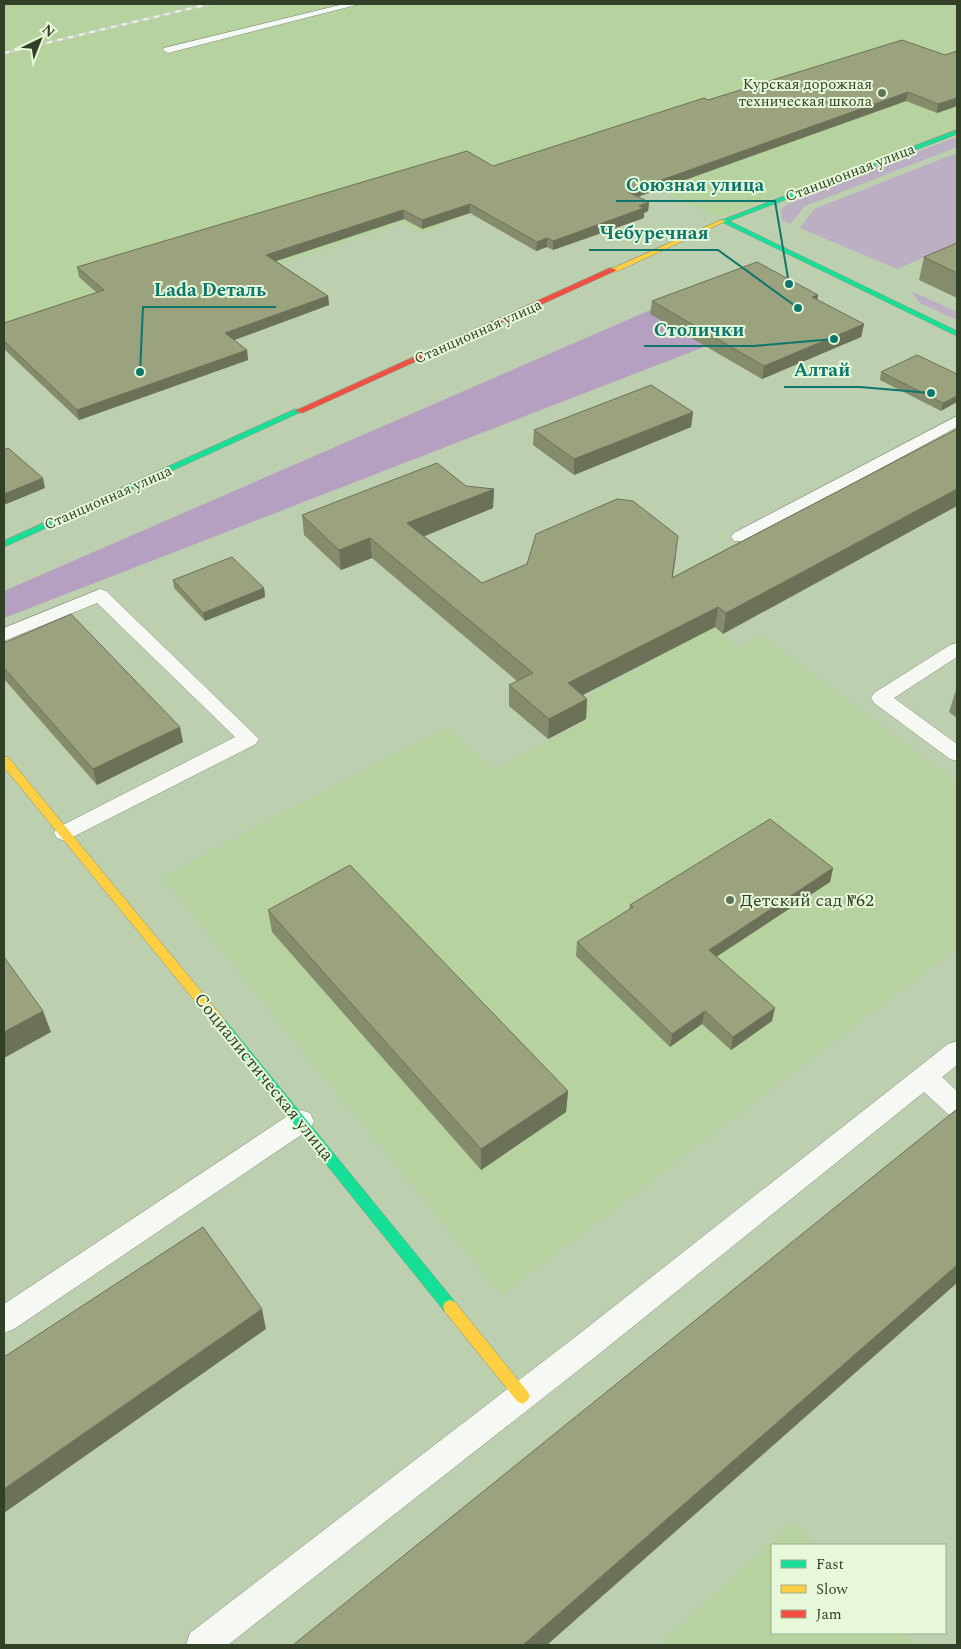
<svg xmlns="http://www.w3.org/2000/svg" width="961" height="1649" font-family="Spectral,serif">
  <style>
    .built { fill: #b6d39f }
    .green { fill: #bcaec3 }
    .forest { fill: #b6a0c1 }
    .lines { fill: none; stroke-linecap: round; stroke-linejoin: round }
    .lane-casing { stroke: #849279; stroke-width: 1 }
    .fast-casing { stroke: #849279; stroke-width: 1 }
    .slow-casing { stroke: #849279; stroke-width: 1 }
    .jam-casing { stroke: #849279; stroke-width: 1 }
    .lane { fill: #f5f8f3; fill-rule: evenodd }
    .fast { fill: #16e098; fill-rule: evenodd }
    .slow { fill: #ffcf43; fill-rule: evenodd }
    .jam { fill: #f24e42; fill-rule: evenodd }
    .rail-casing { stroke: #cacfc5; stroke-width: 3 }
    .rail { stroke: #e6f8d9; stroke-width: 2; stroke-dasharray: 5.5; stroke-linecap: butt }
    .wall { fill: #848c6c }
    .shaded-wall { fill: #6c7258 }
    .building { fill: #9aa37e; stroke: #6c7258 }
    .poi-dot { fill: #627256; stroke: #e6f8d9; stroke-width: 2 }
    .labels { text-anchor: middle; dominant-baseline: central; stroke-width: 4; stroke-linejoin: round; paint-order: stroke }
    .far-poi-label { font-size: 15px; fill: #324027; stroke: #e6f8d9; text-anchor: end }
    .far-street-label { font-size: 15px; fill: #324027; stroke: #e6f8d9 }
    .poi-label { font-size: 18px; fill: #324027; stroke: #e6f8d9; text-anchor: start }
    .street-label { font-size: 18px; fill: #324027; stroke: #e6f8d9 }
    .leader { fill: none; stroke: #0f766e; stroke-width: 2 }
    .callout-dot { fill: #0f766e; stroke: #e6f8d9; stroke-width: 2 }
    .callout-label { font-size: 19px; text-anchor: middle; font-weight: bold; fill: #0f766e; stroke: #e6f8d9; stroke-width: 4; stroke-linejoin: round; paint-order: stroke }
  </style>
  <rect width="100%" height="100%" fill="#bccfae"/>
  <path class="built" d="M 4,4 L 957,4 L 957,130 L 718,218 L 593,157 L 438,213 L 454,222 L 421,233 L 403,223 L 136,312 L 4,328 Z
    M 713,628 L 739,648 L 762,636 L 957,782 L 957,948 L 501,1295 L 162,877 L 446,727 L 495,770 L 587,719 L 570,705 Z
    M 793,1522 L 816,1545 L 772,1545 L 772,1633 L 904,1633 L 916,1645 L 659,1645 Z"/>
  <path class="green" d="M 957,137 L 957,147 L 805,206 L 790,224 L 782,220 L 781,209 L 800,196 Z
    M 957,153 L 957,243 L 897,269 L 800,228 L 814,209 Z
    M 911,291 L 957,312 L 957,320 L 920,303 Z"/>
  <path class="forest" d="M 716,301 L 753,328 L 4,618 L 4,591 L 648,311 Z"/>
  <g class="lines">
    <defs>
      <path id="lane" d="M 344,4 L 360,4 L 168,53 L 163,50 L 164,48 Z
        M 957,416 L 957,427 L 746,541 L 734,541 L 731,537 L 734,533 Z
        M 100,589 L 106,591 L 259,739 L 256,744 L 65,841 L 57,838 L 54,833 L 57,828 L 235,737 L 97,603 L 4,641 L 4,628 Z
        M 957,643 L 957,657 L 894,698 L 957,744 L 957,761 L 950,759 L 874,703 L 871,698 L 874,693 L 950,645 Z
        M 957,1041 L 957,1065 L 942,1077 L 957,1091 L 957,1117 L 948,1114 L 924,1092 L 599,1354 L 228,1645 L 186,1645 L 190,1633 L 579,1334 L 948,1044 Z
        M 301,1110 L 310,1113 L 314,1121 L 310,1129 L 14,1329 L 4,1333 L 4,1304 L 292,1113 Z"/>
      <path id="fast" d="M 957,130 L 957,134 L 729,221 L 957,331 L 957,336 L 720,221 Z
        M 296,409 L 303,411 L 4,547 L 4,541 Z
        M 220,1018 L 224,1019 L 455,1302 L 457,1307 L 455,1312 L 450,1314 L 445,1312 L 216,1027 L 214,1023 L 216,1019 Z"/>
      <path id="slow" d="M 721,220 L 726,221 L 616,272 L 609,270 Z
        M 4,756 L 8,757 L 224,1019 L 226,1023 L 224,1027 L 220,1028 L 216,1027 L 4,767 Z
        M 450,1300 L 455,1302 L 527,1391 L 530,1396 L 527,1401 L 522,1404 L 517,1401 L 445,1312 L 443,1307 L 445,1302 Z"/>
      <path id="jam" d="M 610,268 L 617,270 L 302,413 L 295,411 Z"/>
    </defs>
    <use href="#lane" class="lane-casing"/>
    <use href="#fast" class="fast-casing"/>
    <use href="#slow" class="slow-casing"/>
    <use href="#jam" class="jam-casing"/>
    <use href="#lane" class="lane"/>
    <use href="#fast" class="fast"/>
    <use href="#slow" class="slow"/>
    <use href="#jam" class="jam"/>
    <defs>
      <path id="rail" d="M 4,53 L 209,4"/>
    </defs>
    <use href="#rail" class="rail-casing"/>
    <use href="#rail" class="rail"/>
  </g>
  <path class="wall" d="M 957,51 L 957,106 L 937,113 L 906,101 L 638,197 L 649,202 L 648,211 L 644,213 L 644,218 L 553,250 L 547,247 L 536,251 L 470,213 L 422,229 L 404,219 L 276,261 L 328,296 L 329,305 L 234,340 L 247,350 L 248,360 L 79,420 L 4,349 L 4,323 L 97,293 L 79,277 L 77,267 L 493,166 L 708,100 L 945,55 Z
    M 957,243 L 957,298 L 919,280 L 924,257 Z
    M 818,295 L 817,300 L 864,324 L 861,337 L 762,379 L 650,314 L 652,301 Z
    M 881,372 L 957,374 L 941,411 L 880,380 Z
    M 693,412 L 691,427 L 574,475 L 533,445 L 534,430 Z
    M 957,429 L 723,634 L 715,627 L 583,695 L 587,699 L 586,719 L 548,739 L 509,706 L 509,685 L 517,681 L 372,558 L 341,570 L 304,535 L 302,515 L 466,486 L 494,489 L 493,508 L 424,536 L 482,583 L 676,556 L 673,577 Z
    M 173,580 L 264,588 L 265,597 L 205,621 L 174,588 Z
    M 4,643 L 183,742 L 97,785 L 4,679 Z
    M 957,687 L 957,718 L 949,712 Z
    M 833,868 L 830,882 L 717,956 L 772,1021 L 731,1050 L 702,1024 L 670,1047 L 576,956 L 577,942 L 629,910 L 630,905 Z
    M 268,910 L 568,1091 L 566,1112 L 481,1170 L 272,932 Z"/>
  <path class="shaded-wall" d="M 908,92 L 906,101 L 628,200 L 628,192 Z
    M 957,98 L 957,106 L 937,113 L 938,104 Z
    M 649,202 L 648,211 L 644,213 L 644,218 L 553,250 L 553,241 Z
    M 470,204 L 470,213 L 422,229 L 422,220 Z
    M 403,210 L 404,219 L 267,264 L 266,255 Z
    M 547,238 L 547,247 L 536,251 L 537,242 Z
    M 818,295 L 816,307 L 812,297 Z
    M 328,296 L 329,305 L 226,343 L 225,333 Z
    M 864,324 L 861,337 L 762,379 L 764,366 Z
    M 247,350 L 248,360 L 79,420 L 77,410 Z
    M 957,396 L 957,402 L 941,411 L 943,403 Z
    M 693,412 L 691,427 L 574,475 L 574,459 Z
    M 43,478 L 45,488 L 4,505 L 4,494 Z
    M 494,489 L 493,508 L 408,543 L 407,523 Z
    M 957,489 L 957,506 L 723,634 L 726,613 Z
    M 370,538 L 372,558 L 341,570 L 339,550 Z
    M 264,588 L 265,597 L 205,621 L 203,613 Z
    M 718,607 L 715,627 L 567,703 L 568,683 Z
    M 587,699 L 586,719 L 548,739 L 549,719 Z
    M 180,727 L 183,742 L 97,785 L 93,769 Z
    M 833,868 L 830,882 L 707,963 L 709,950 Z
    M 775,1008 L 772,1021 L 731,1050 L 733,1037 Z
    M 43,1011 L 51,1032 L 4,1058 L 4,1032 Z
    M 705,1011 L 702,1024 L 670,1047 L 672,1034 Z
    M 568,1091 L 566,1112 L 481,1170 L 481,1149 Z
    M 957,1265 L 957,1283 L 547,1645 L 523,1645 Z
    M 262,1309 L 266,1329 L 4,1513 L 4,1489 Z"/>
  <path class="building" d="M 902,40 L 945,55 L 957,51 L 957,98 L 938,104 L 908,92 L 628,192 L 649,202 L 639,206 L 644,208 L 553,241 L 547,238 L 537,242 L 470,204 L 422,220 L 403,210 L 266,255 L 328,296 L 225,333 L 247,350 L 77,410 L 4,341 L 4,323 L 104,290 L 77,267 L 467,151 L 493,166 L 704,98 L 708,100 Z
    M 957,243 L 957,273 L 924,257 Z
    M 757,262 L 818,295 L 812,297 L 864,324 L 764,366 L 652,301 Z
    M 917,355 L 957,374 L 957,396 L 943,403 L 881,372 Z
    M 651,385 L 693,412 L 574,459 L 534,430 Z
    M 957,429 L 957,489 L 726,613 L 718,607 L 568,683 L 587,699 L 549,719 L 509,685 L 533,673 L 370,538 L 339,550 L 302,515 L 437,463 L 466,486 L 494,489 L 407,523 L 482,583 L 527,564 L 536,534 L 617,499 L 633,501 L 678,536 L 672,578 Z
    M 8,448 L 43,478 L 4,494 L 4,450 Z
    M 232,557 L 264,588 L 203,613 L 173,580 Z
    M 71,614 L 180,727 L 93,769 L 4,668 L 4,643 Z
    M 770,819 L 833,868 L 709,950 L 775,1008 L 733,1037 L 705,1011 L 672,1034 L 577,942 L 633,907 L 630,905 Z
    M 350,865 L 568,1091 L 481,1149 L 268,910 Z
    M 4,957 L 43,1011 L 4,1032 Z
    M 957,1109 L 957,1265 L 523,1645 L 293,1645 Z
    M 203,1227 L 262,1309 L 4,1489 L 4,1357 Z"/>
  <g class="poi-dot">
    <circle cx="882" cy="93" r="5"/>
    <circle cx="730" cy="900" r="5"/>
  </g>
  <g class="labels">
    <g class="far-poi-label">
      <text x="872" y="84">Курская дорожная<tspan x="872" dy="17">техническая школа</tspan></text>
    </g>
    <g class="far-street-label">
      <text transform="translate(850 173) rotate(-21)">Станционная улица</text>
      <text transform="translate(478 332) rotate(-24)">Станционная улица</text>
      <text transform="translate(108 498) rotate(-24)">Станционная улица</text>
    </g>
    <g class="poi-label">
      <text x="740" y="900">Детский сад №62</text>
    </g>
    <g class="street-label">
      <text transform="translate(264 1077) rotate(51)">Социалистическая улица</text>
    </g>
  </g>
  <path class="leader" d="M789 284L775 201H616M798 308L718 250H589M140 372L143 307H276M834 339L754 346H644M931 393L860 387H784"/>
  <g class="callout-dot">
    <circle cx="789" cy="284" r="5"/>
    <circle cx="798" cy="308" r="5"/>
    <circle cx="140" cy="372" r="5"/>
    <circle cx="834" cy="339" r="5"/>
    <circle cx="931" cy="393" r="5"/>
  </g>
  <g class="callout-label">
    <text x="695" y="191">Союзная улица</text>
    <text x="654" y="239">Чебуречная</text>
    <text x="210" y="296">Lada Dеталь</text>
    <text x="699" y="336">Столички</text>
    <text x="822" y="376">Алтай</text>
  </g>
  <rect width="961" height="1649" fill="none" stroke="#324027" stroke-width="10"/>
  <rect x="771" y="1544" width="175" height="90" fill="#e6f8d9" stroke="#9eae92"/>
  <rect x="781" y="1560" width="25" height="8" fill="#16e098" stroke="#9eae92"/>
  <text x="816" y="1569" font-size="15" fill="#324027">Fast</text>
  <rect x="781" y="1585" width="25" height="8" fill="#ffcf43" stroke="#9eae92"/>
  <text x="816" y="1594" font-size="15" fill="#324027">Slow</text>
  <rect x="781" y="1610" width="25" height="8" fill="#f24e42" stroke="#9eae92"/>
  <text x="816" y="1619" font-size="15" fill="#324027">Jam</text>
  <g transform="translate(40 40) rotate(43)" stroke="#e6f8d9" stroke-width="4" paint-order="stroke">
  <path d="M0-4L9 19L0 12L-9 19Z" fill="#324027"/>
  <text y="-8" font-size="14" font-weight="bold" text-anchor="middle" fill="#324027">N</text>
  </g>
</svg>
